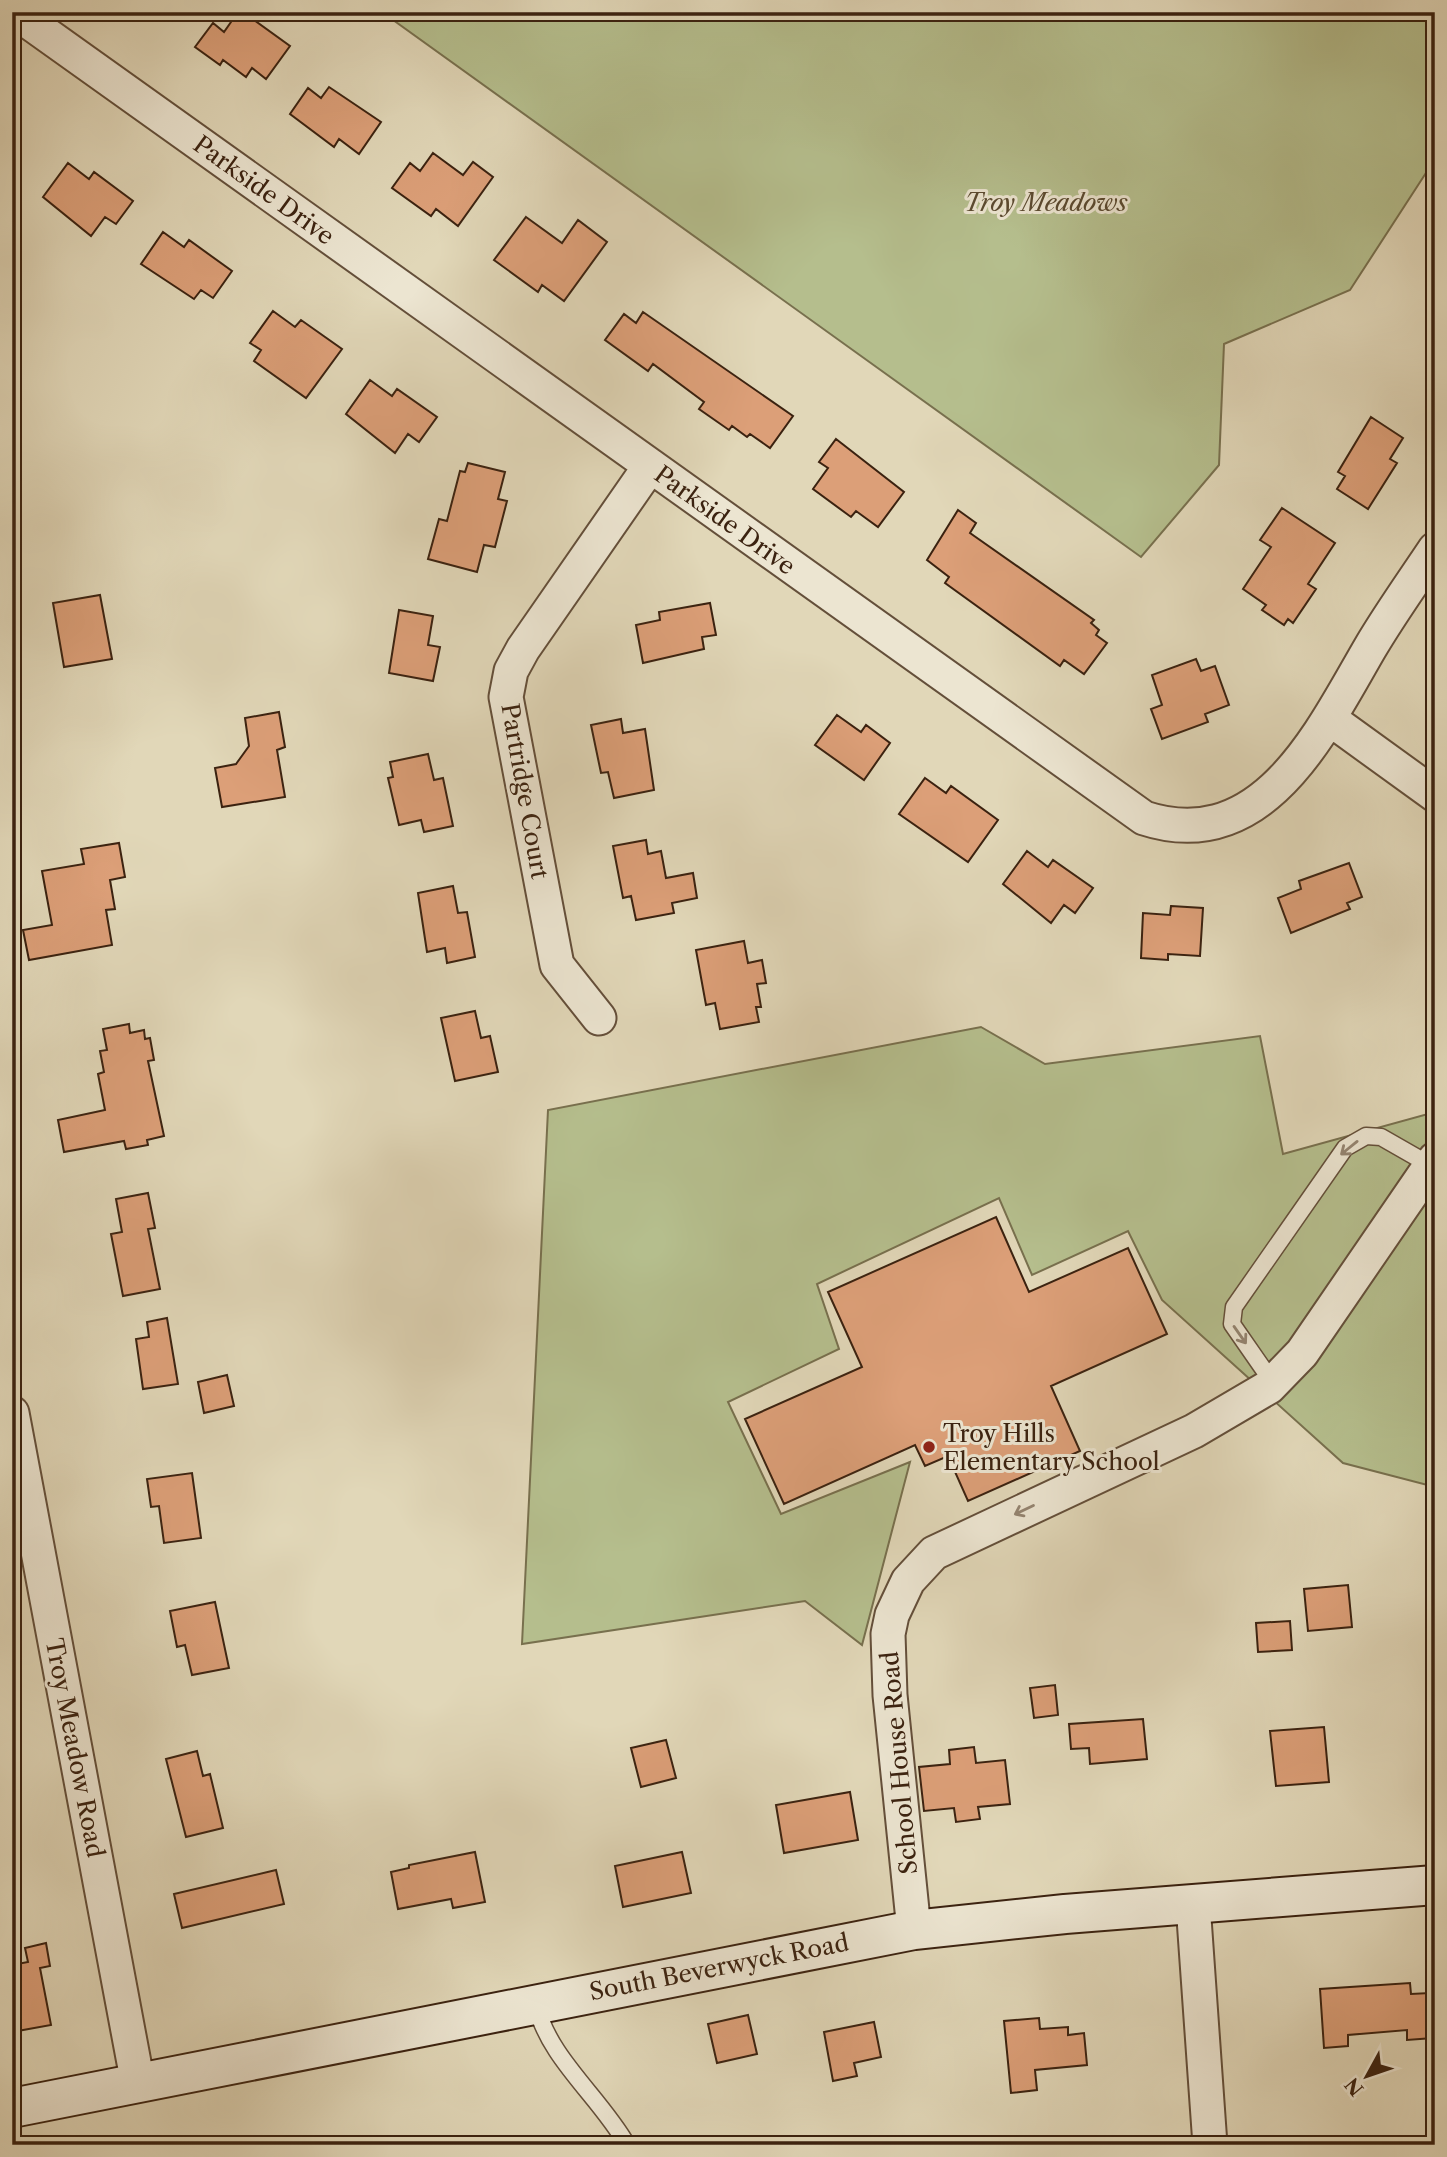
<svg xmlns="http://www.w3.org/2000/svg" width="1447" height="2157" font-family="'Libre Caslon Text',serif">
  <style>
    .green { fill: #b5be8d; stroke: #78704e; stroke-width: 2 }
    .building { fill: #dc9f78; stroke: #3b2210; stroke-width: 2 }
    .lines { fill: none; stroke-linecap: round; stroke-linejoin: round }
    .service-casing { stroke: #644f3a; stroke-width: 19 }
    .minor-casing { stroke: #644f3a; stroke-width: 37 }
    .secondary-casing { stroke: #3b2210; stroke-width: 42 }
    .service { stroke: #ece5d1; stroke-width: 16 }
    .minor { stroke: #ece5d1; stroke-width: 33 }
    .secondary { stroke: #ece5d1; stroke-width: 38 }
    .oneway { stroke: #948470 }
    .poi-dot { fill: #8f2418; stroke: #ece5d1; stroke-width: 2.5 }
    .labels { text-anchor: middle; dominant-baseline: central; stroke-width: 6; stroke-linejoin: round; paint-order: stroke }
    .street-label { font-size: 24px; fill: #3b2210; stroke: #ece5d1 }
    .park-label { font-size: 24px; font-style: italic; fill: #5a492f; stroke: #ece5d1 }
    .poi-label { font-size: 24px; fill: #3b2210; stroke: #ece5d1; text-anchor: start }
  </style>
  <rect width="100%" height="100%" fill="#e1d7b8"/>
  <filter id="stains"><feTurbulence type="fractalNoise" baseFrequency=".00286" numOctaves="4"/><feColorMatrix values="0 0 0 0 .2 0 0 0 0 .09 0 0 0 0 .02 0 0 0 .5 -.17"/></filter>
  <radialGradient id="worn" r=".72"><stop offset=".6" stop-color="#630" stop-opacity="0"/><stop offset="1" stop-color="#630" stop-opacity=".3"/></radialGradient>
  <path class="green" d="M 382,12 L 1435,12 L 1435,159 L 1350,290 L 1224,344 L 1219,465 L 1141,557 Z
    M 981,1027 L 1045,1064 L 1260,1036 L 1283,1154 L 1435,1112 L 1435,1487 L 1343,1463 L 1162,1300 L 1128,1231 L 1032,1275 L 999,1198 L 817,1284 L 839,1349 L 728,1402 L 781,1514 L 910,1462 L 862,1645 L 805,1601 L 522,1644 L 548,1110 Z"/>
  <path class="building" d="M 238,12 L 243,12 L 290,46 L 266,79 L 252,68 L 246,77 L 223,60 L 220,65 L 195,47 L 213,23 L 224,32 Z
    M 329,87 L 381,122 L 359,154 L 339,139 L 334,147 L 290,114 L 308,88 L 321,98 Z
    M 433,153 L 463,175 L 473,162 L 493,177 L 458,226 L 436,209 L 431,216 L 392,188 L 410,163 L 420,171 Z
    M 68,163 L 89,179 L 94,172 L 133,201 L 116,224 L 105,217 L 91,236 L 43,197 Z
    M 526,217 L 562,243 L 578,220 L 607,242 L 564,301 L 542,285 L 538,292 L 494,260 Z
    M 163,232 L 184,247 L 189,240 L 232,271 L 213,298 L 201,290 L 194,299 L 141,264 Z
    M 273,311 L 295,327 L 301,320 L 342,349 L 306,398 L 254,361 L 261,350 L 250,343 Z
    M 643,312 L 793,416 L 770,448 L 750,434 L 747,437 L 732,426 L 729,430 L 699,409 L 704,402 L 653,364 L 648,371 L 605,340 L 624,314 L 636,323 Z
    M 370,380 L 392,396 L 397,389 L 437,417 L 419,442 L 408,434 L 395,453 L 346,414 Z
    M 1371,417 L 1403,438 L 1390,459 L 1397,463 L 1368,509 L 1337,489 L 1345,476 L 1338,472 Z
    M 836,439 L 904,492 L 878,527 L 856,511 L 851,517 L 813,489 L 828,468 L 819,462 Z
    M 468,463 L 505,472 L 498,499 L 507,501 L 495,547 L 484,545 L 477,572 L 428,559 L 439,519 L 447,521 L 460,471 L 465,472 Z
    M 1282,508 L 1335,543 L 1308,584 L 1316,589 L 1293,623 L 1288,619 L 1284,625 L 1262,610 L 1266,605 L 1243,589 L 1271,547 L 1260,540 Z
    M 958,510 L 976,523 L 970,533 L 1094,620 L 1091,623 L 1099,630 L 1096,635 L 1107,643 L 1084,674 L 1064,660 L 1060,666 L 945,583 L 949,577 L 927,560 Z
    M 100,595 L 112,659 L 64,667 L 53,603 Z
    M 710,603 L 716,635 L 702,637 L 704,649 L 643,663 L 636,625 L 660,620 L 659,612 Z
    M 399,610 L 433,616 L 428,645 L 440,647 L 433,681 L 389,673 Z
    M 1196,659 L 1201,671 L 1215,666 L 1229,705 L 1205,714 L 1208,722 L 1162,739 L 1151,709 L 1162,705 L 1152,675 Z
    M 279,712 L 285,747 L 277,750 L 285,797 L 222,807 L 215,768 L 236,764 L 249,746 L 245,718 Z
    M 837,715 L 861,732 L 866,725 L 890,743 L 864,780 L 815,745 Z
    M 621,719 L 623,733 L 645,729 L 654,790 L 614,798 L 608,772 L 601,773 L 591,725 Z
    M 428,754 L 434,780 L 443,778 L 453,826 L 424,832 L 421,820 L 399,825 L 388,778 L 393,777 L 390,762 Z
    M 925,778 L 946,793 L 951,786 L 998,820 L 968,862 L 899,814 Z
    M 646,840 L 648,854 L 661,851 L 666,878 L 693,873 L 697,898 L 672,903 L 674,913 L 636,920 L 631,896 L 623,898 L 613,846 Z
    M 119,843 L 125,877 L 110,880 L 115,909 L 106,910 L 112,945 L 29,960 L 23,930 L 52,925 L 42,871 L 84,864 L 81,849 Z
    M 1027,851 L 1048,867 L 1053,860 L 1093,888 L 1075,913 L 1064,905 L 1051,923 L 1003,884 Z
    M 1349,863 L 1362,897 L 1347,903 L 1350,909 L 1291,933 L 1278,898 L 1301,889 L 1299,881 Z
    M 453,886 L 458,913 L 467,912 L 475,957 L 447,963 L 445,948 L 427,952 L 418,893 Z
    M 1171,906 L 1203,908 L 1200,956 L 1168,954 L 1168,960 L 1141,958 L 1143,913 L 1170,915 Z
    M 744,941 L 748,963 L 762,960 L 766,983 L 757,984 L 761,1007 L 756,1007 L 759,1022 L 720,1029 L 715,1003 L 706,1005 L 696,950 Z
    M 475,1011 L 481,1038 L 490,1036 L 498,1072 L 455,1081 L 441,1018 Z
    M 129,1024 L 130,1033 L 144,1030 L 145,1039 L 150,1038 L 154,1060 L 148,1061 L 164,1136 L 147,1140 L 148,1145 L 126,1149 L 124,1141 L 64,1152 L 58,1120 L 105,1110 L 98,1074 L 104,1072 L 100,1051 L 107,1050 L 103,1029 Z
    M 148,1193 L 155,1228 L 148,1229 L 160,1289 L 123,1296 L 111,1234 L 122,1232 L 116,1199 Z
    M 996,1217 L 1029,1292 L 1128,1248 L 1167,1334 L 1051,1386 L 1080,1451 L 968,1501 L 948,1456 L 925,1466 L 915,1445 L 784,1504 L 745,1419 L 862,1367 L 828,1292 Z
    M 167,1318 L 178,1384 L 143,1389 L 136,1339 L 149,1337 L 147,1322 Z
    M 227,1375 L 234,1406 L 204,1413 L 198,1382 Z
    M 192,1473 L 201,1538 L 164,1543 L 159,1506 L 151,1507 L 147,1479 Z
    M 1348,1585 L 1352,1627 L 1308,1631 L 1304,1589 Z
    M 215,1602 L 229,1668 L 192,1675 L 185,1645 L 177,1647 L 170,1611 Z
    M 1290,1621 L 1292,1650 L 1258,1652 L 1256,1623 Z
    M 1055,1685 L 1058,1715 L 1034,1718 L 1030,1688 Z
    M 1143,1719 L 1147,1759 L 1090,1764 L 1089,1748 L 1071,1749 L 1069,1724 Z
    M 1324,1727 L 1329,1782 L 1276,1786 L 1270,1731 Z
    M 666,1740 L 676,1778 L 641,1787 L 631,1748 Z
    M 974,1747 L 976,1763 L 1005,1760 L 1010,1804 L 978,1807 L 980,1819 L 956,1822 L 954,1808 L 924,1811 L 919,1767 L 950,1764 L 949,1750 Z
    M 197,1751 L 203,1776 L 210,1774 L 223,1828 L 186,1837 L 166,1759 Z
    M 850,1792 L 858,1840 L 784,1853 L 776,1805 Z
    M 475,1852 L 485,1902 L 453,1908 L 451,1899 L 398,1909 L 391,1872 L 409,1868 L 409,1865 Z
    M 682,1852 L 691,1893 L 623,1907 L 615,1866 Z
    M 276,1870 L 284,1904 L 182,1928 L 174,1894 Z
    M 46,1943 L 50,1966 L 40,1968 L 51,2025 L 12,2032 L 12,1965 L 28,1962 L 25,1948 Z
    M 1410,1983 L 1411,1994 L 1430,1993 L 1433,2038 L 1407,2040 L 1407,2030 L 1348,2035 L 1348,2046 L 1324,2048 L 1320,1989 Z
    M 748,2015 L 757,2054 L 717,2063 L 708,2024 Z
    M 1039,2018 L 1040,2029 L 1068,2027 L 1068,2035 L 1084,2033 L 1087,2065 L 1035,2070 L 1037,2090 L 1011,2093 L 1004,2021 Z
    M 874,2022 L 881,2057 L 854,2063 L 857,2076 L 833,2081 L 824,2032 Z"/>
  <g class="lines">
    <defs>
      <path id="service" d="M 1273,1383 L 1232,1324 L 1234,1307 L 1345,1148 L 1366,1136 L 1381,1137 L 1430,1165
        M 536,2004 C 548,2058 600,2097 627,2145"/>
      <path id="minor" d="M 15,12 L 1144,818 C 1263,857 1321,732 1370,648 C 1390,614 1413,582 1435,549
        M 1330,719 L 1435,795
        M 599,1018 L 557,965 L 506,697 L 511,671 L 523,649 L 650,466
        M 12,1413 L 138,2084
        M 1193,1904 L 1210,2145
        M 914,1930 L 890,1695 L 888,1634 L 892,1615 L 908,1581 L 934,1553 L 1194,1431 L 1269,1387 L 1302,1353 L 1435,1159"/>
      <path id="secondary" d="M 12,2108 L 914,1930 L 1065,1914 L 1435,1885"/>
    </defs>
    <use href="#service" class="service-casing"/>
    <use href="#minor" class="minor-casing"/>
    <use href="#secondary" class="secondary-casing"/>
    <use href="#service" class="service"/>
    <use href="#minor" class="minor"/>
    <use href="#secondary" class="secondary"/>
  </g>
  <defs><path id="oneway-shaft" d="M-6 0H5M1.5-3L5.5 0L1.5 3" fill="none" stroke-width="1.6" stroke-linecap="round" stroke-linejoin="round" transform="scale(1.75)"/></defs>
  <g class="oneway">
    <use href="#oneway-shaft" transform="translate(1349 1148) rotate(141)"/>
    <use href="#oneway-shaft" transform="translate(1240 1335) rotate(55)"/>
    <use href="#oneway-shaft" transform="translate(1024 1510) rotate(154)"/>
  </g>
  <circle class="poi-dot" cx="929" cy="1447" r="7"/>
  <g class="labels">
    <g class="street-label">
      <text transform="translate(264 190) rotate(36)">Parkside Drive</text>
      <text transform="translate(725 520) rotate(36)">Parkside Drive</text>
      <text transform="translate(525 791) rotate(80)">Partridge Court</text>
      <text transform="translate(75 1748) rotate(79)">Troy Meadow Road</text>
      <text transform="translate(899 1763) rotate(-95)">School House Road</text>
      <text transform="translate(719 1967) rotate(-11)">South Beverwyck Road</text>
    </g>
    <g class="park-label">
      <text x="1046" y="202">Troy Meadows</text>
    </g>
    <g class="poi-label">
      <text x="943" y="1433">Troy Hills<tspan x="943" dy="28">Elementary School</tspan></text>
    </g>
  </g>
  <rect width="1447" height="2157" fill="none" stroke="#e1d7b8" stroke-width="42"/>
  <rect x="14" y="14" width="1419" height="2129" fill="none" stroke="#3b2210" stroke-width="3.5"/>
  <rect x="21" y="21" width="1405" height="2115" fill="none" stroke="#3b2210" stroke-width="2"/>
  <g transform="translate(1367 2076) rotate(230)" stroke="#ece5d1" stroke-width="5" paint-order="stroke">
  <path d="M0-5L12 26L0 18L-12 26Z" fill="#3b2210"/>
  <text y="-10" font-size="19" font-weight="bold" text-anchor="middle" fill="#3b2210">N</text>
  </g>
  <rect width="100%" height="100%" filter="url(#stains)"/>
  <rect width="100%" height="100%" fill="url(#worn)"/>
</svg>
